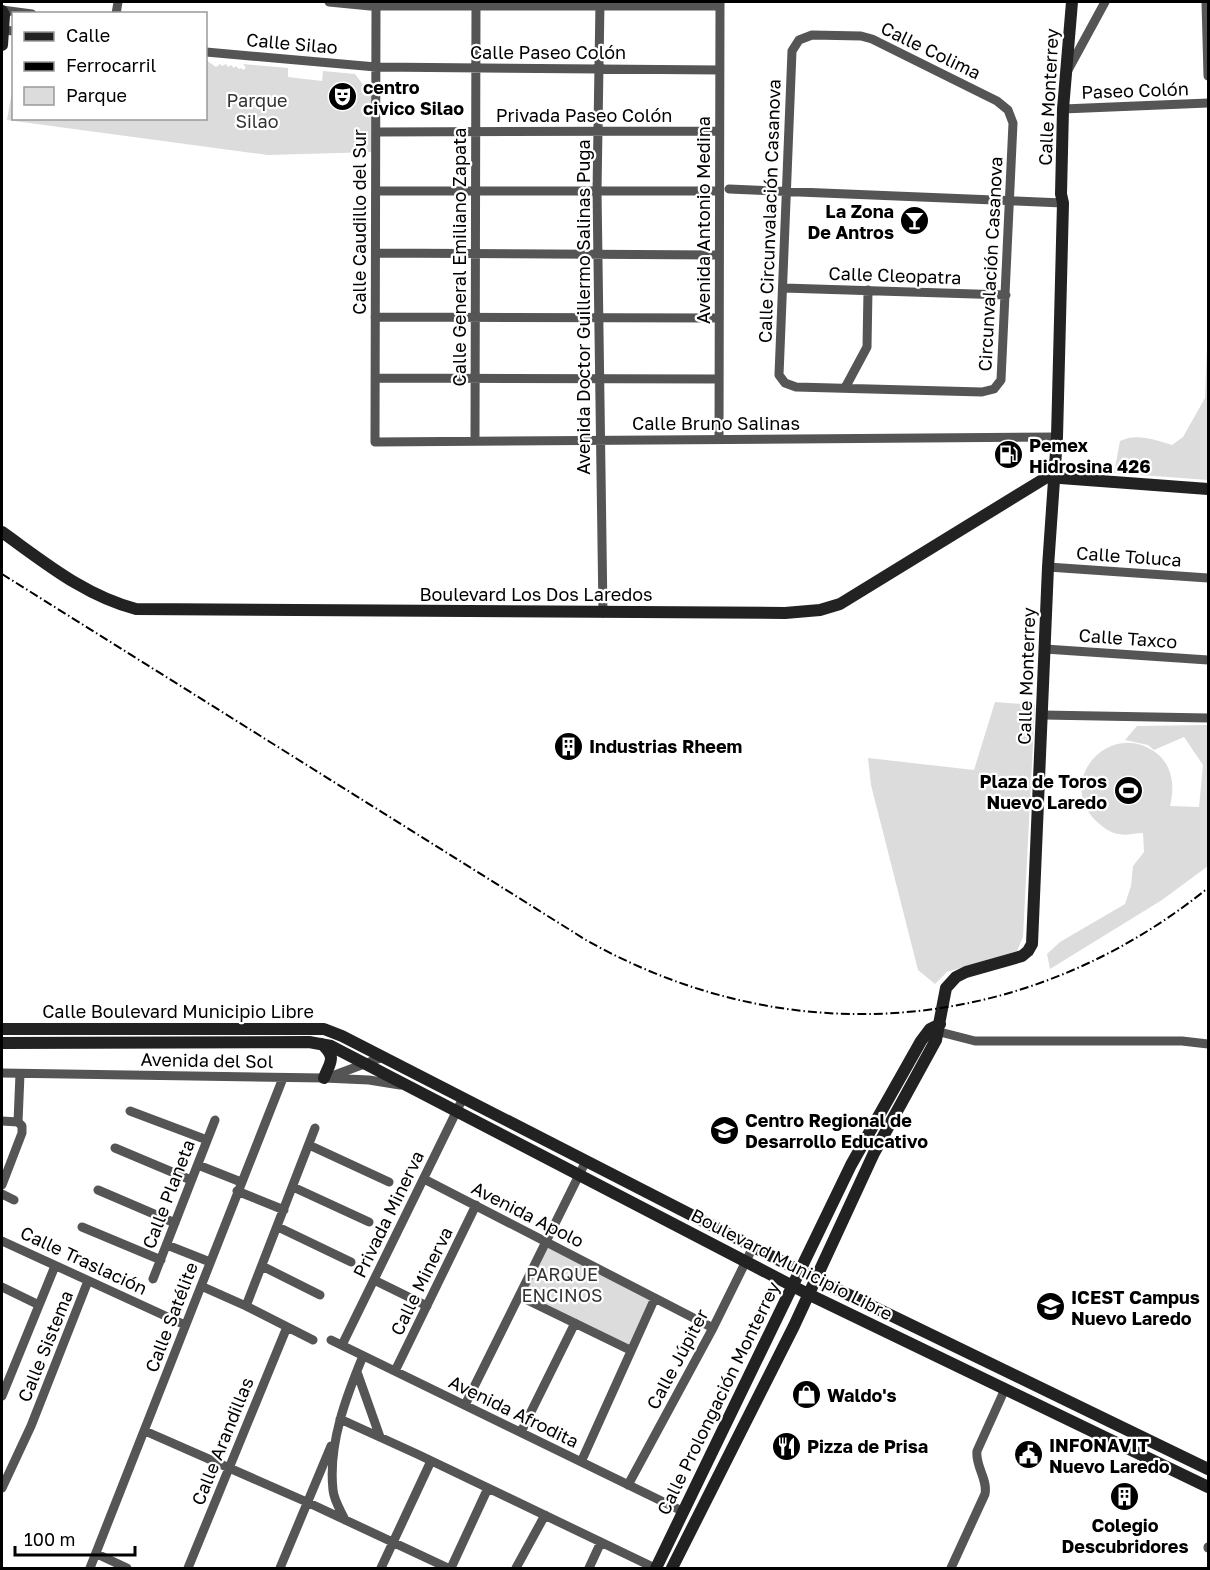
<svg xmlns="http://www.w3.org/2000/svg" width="1210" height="1570" font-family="'Golos Text',sans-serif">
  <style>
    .green { fill: #dcdcdc }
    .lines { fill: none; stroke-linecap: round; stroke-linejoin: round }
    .street { stroke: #555; stroke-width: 9 }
    .secondary { stroke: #222; stroke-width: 12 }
    .rail { stroke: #000; stroke-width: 2; stroke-dasharray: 9 3 1.5 3; stroke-linecap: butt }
    .labels { text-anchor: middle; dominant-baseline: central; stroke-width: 4.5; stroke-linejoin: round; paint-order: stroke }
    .street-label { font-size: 18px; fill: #000; stroke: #fff }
    .poi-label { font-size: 18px; font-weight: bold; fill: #000; stroke: #fff; text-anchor: start }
    .park-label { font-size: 18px; fill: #333; stroke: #fff }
  </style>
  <rect width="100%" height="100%" fill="#fff"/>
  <path class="green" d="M 206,60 L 216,67 L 220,64 L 222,66 L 226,64 L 228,67 L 231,65 L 234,68 L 236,66 L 239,69 L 241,68 L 243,70 L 246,68 L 243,64 L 288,68 L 288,77 L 322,81 L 323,71 L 355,74 L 374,99 L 375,152 L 268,155 L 7,120 L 11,97 L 13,95 L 14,118 L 206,118 Z
    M 1208,323 L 1208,480 L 1114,473 L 1120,441 C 1138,433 1154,440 1172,445 L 1183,437 L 1205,398 Z
    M 995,702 L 1035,705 L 1023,937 L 1017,951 L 947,972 L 935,984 L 918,970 L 871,785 L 868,758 L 974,770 Z
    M 1208,725 L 1208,866 L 1162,900 L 1050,969 L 1047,954 L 1060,942 L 1125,904 L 1131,886 L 1133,866 L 1144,852 L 1143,833 C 1135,833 1126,836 1119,834 C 1110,833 1103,827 1096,821 C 1055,781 1109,719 1155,752 C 1173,765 1175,787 1170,806 L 1199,807 L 1203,765 L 1184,737 L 1154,750 L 1148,745 L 1125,740 L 1137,726 Z
    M 545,1242 L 655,1298 L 630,1350 L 519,1296 Z"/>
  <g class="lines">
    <path class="street" d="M 329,2 L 370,6 L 720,6
      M 376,2 L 375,442 L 1057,437
      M 600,2 L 597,191 L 603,613
      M 1206,2 L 1208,76
      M 2,10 L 32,14
      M 116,14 L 118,2
      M 2,30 L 14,31
      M 812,35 L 861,36 L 872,39 L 997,101 L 1008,110 L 1013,123 L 1001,380 L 994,389 L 982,392 L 796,387 L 785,383 L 779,375 L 792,51 L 799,40 Z
      M 206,52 L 376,67 L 720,70
      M 1068,70 L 1105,2
      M 1063,109 L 1208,103
      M 376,132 L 719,131
      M 729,189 L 1063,203
      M 376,191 L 719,191
      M 376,253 L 719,255
      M 784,288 L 1006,295
      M 375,317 L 719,318
      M 375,378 L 719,379
      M 845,388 L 867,347 L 868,290
      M 719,439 L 720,2
      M 475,441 L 476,2
      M 1048,567 L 1208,578
      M 1045,649 L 1208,660
      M 1043,715 L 1208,718
      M 932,1030 L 975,1041 L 1182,1041 L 1208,1044
      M 2,1073 L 324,1078 L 369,1080 L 400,1085
      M 332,1076 L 383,1057
      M 130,1111 L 207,1140
      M 2,1121 L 18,1122
      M 309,1145 L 389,1182
      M 115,1148 L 191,1180
      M 198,1165 L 241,1182
      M 424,1179 L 713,1328
      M 2,1185 L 22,1133 L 22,1126 L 18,1122 L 20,1074
      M 293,1187 L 369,1222
      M 98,1190 L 175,1223
      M 237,1191 L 284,1210
      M 2,1194 L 14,1200
      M 82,1227 L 161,1260
      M 278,1227 L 351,1262
      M 2,1241 L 185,1325
      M 167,1245 L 210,1262
      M 262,1266 L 320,1295
      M 153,1279 L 215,1120
      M 374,1280 L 427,1306
      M 201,1286 L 246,1306 L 313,1340
      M 2,1287 L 39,1305
      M 519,1296 L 630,1350
      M 246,1306 L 315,1128
      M 331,1340 L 682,1511
      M 342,1345 L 463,1098
      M 395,1371 L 476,1205
      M 357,1372 L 380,1437
      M 2,1396 L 55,1266
      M 465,1405 L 586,1161
      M 340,1419 L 417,1454 L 655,1568
      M 145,1431 L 309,1503 L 448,1568
      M 521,1432 L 575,1323
      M 581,1462 L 655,1298
      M 628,1485 L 713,1328 L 753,1247
      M 2,1488 L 31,1426 L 88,1281
      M 345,1520 C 341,1511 334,1501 333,1490 C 328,1444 346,1397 363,1356
      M 1208,1547 L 1208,1548
      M 97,1554 L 127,1568
      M 90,1568 L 283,1078
      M 188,1568 L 287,1327
      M 280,1568 L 331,1446
      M 381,1568 L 431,1461
      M 451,1568 L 488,1488
      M 516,1568 L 545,1515
      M 589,1568 L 601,1542
      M 951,1568 L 985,1494 C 988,1479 975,1466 977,1451 L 1005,1389"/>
    <path class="secondary" d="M 2,11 L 4,15 L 2,45
      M 2,532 C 44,562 85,596 136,609 L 785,613 L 820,610 L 840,604 L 1047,477 L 1208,489
      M 2,1029 L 324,1029 L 342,1036 L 816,1279 L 1208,1469
      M 2,1043 L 309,1042 L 331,1046 L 808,1294 L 1208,1487
      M 322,1044 C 337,1058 330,1062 324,1078
      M 656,1568 L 851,1165 L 921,1041 L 930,1029 L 940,1024
      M 672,1568 L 794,1326 L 874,1153 L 936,1040 L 946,988 L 956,977 L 966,972 L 1022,956 L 1028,951 L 1032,944 L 1048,567 L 1057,437 L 1063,203 L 1061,194 L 1063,109 L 1072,2"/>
    <path class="rail" d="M 2,574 L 586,940 C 790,1055 1026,1035 1208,888"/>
  </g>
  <defs>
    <symbol id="theatre-disc" viewBox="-11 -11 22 22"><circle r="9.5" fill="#000" stroke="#fff"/><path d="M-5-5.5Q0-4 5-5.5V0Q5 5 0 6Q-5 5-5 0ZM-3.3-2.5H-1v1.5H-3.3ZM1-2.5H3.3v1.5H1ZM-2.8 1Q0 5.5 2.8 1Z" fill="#fff"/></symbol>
    <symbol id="bar-disc" viewBox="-11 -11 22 22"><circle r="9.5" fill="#000" stroke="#fff"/><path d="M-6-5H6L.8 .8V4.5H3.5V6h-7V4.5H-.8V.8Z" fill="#fff"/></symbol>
    <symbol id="fuel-disc" viewBox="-11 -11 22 22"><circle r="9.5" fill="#000" stroke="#fff"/><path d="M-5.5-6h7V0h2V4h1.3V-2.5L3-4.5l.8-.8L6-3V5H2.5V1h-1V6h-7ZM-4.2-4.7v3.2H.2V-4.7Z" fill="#fff"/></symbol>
    <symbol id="building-disc" viewBox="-11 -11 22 22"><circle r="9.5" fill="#000" stroke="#fff"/><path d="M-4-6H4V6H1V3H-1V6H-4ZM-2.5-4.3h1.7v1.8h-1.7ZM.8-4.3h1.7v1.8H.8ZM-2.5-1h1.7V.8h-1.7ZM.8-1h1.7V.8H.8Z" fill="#fff"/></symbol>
    <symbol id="stadium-disc" viewBox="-11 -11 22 22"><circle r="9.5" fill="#000" stroke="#fff"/><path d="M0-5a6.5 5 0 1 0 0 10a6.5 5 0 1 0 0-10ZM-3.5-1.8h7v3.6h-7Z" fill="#fff"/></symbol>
    <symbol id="school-disc" viewBox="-11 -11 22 22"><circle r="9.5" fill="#000" stroke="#fff"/><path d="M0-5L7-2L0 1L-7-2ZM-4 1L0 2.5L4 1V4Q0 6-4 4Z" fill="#fff"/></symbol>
    <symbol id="university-disc" viewBox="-11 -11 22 22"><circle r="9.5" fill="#000" stroke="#fff"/><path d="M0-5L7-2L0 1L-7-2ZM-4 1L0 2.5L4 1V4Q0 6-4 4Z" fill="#fff"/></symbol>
    <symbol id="shop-disc" viewBox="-11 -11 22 22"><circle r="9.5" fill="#000" stroke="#fff"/><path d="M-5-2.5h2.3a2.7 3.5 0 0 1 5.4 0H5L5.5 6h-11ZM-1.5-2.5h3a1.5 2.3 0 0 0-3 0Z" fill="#fff"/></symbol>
    <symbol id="restaurant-disc" viewBox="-11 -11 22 22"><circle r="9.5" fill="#000" stroke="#fff"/><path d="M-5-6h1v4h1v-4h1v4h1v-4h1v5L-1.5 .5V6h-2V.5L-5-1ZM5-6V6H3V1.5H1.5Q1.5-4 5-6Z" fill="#fff"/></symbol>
    <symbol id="civic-disc" viewBox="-11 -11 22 22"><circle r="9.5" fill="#000" stroke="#fff"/><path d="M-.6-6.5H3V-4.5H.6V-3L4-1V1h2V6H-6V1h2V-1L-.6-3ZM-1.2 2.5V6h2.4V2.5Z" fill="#fff"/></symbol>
  </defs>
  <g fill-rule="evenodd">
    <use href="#theatre-disc" x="326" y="80" width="33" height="33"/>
    <use href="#bar-disc" x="898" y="204" width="33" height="33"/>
    <use href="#fuel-disc" x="992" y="438" width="33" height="33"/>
    <use href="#building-disc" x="552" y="730" width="33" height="33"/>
    <use href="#stadium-disc" x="1112" y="774" width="33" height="33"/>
    <use href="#school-disc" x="708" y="1114" width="33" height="33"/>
    <use href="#university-disc" x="1034" y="1290" width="33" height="33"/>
    <use href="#shop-disc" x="790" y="1378" width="33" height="33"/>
    <use href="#restaurant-disc" x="770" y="1430" width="33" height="33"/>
    <use href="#civic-disc" x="1012" y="1438" width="33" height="33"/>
    <use href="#building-disc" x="1108" y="1480" width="33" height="33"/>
  </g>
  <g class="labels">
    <g class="street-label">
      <text transform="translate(292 43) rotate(5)">Calle Silao</text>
      <text transform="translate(931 50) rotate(26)">Calle Colima</text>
      <text x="548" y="52">Calle Paseo Colón</text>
      <text transform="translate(1135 90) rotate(-2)">Paseo Colón</text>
      <text transform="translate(1048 97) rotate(-87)">Calle Monterrey</text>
      <text x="584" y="115">Privada Paseo Colón</text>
      <text transform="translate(769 211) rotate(-88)">Calle Circunvalación Casanova</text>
      <text transform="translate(703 220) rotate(-90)">Avenida Antonio Medina</text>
      <text transform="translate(359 222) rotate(-90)">Calle Caudillo del Sur</text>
      <text transform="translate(459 257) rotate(-90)">Calle General Emiliano Zapata</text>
      <text transform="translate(990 264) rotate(-87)">Circunvalación Casanova</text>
      <text transform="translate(895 275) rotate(2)">Calle Cleopatra</text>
      <text transform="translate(583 307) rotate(-90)">Avenida Doctor Guillermo Salinas Puga</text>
      <text x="716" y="423">Calle Bruno Salinas</text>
      <text transform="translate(1129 556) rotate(4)">Calle Toluca</text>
      <text x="536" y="594">Boulevard Los Dos Laredos</text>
      <text transform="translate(1128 638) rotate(4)">Calle Taxco</text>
      <text transform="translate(1026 676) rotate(-88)">Calle Monterrey</text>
      <text x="178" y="1011">Calle Boulevard Municipio Libre</text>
      <text transform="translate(207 1060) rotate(1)">Avenida del Sol</text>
      <text transform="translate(168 1194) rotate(-69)">Calle Planeta</text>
      <text transform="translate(388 1214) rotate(-64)">Privada Minerva</text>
      <text transform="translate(528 1214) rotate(27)">Avenida Apolo</text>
      <text transform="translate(84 1260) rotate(25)">Calle Traslación</text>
      <text transform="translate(792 1264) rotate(27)">Boulevard Municipio Libre</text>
      <text transform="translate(421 1281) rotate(-64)">Calle Minerva</text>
      <text transform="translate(171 1317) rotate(-69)">Calle Satélite</text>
      <text transform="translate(45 1346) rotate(-68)">Calle Sistema</text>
      <text transform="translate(677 1359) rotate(-62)">Calle Júpiter</text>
      <text transform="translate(718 1398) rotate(-64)">Calle Prolongación Monterrey</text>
      <text transform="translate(514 1411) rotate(26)">Avenida Afrodita</text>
      <text transform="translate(222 1441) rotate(-68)">Calle Arandillas</text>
    </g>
    <g class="poi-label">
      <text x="363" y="87">centro<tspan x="363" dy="21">civico Silao</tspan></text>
      <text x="894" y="211" text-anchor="end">La Zona<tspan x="894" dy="21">De Antros</tspan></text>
      <text x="1029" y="445">Pemex<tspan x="1029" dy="21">Hidrosina 426</tspan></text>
      <text x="589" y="746">Industrias Rheem</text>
      <text x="1107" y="781" text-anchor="end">Plaza de Toros<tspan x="1107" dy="21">Nuevo Laredo</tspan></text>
      <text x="745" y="1120">Centro Regional de<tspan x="745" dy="21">Desarrollo Educativo</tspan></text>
      <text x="1071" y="1297">ICEST Campus<tspan x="1071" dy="21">Nuevo Laredo</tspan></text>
      <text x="827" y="1395">Waldo's</text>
      <text x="1049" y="1445">INFONAVIT<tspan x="1049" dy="21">Nuevo Laredo</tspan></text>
      <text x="807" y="1446">Pizza de Prisa</text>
      <text x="1125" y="1525" text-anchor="middle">Colegio<tspan x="1125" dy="21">Descubridores</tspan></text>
    </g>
    <g class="park-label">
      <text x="257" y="100">Parque<tspan x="257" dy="21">Silao</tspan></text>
      <text x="562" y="1274">PARQUE<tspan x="562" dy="21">ENCINOS</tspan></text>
    </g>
  </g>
  <rect width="1210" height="1570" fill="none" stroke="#000000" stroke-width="6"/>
  <rect x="12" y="12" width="195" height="108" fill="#ffffff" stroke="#999999" stroke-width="1.5"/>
  <rect x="24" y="32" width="30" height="9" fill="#222222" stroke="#999999" stroke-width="1.5"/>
  <text x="66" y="42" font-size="18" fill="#000000">Calle</text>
  <rect x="24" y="62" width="30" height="9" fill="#000000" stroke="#999999" stroke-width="1.5"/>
  <text x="66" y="72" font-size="18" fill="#000000">Ferrocarril</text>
  <rect x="24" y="87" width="30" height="18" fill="#dcdcdc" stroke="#999999" stroke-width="1.5"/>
  <text x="66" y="102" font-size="18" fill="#000000">Parque</text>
  <path d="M15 1546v9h120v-9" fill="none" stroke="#000000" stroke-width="3"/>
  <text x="24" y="1546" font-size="18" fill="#000000" stroke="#ffffff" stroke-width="4.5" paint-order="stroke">100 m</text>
</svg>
